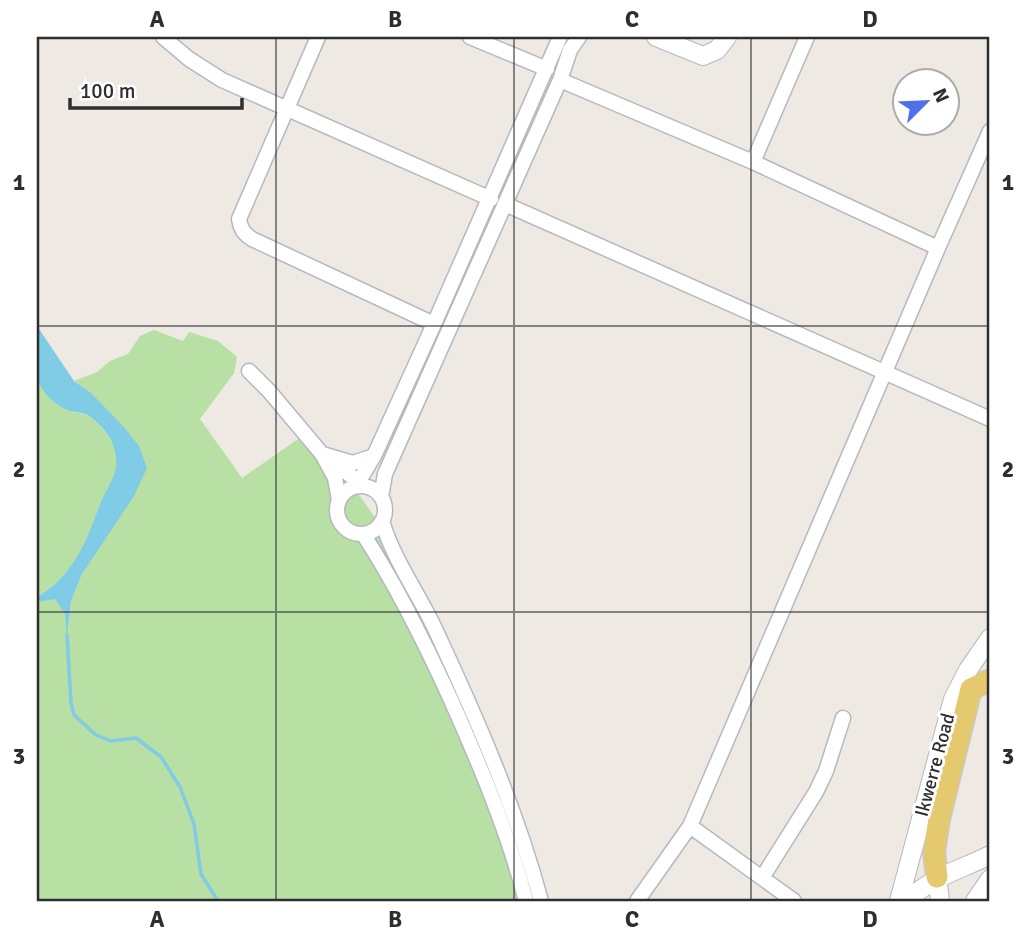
<svg xmlns="http://www.w3.org/2000/svg" width="1027" height="938" font-family="Signika,sans-serif">
  <style>
    .green { fill: #b8dfa4 }
    .water { fill: #80cbe5 }
    .lines { fill: none; stroke-linecap: round; stroke-linejoin: round }
    .stream { stroke: #80cbe5; stroke-width: 3.5 }
    .minor-casing { stroke: #b5b8c0; stroke-width: 17 }
    .tertiary-casing { stroke: #b5b8c0; stroke-width: 20 }
    .primary-casing { stroke: #c9c9c9; stroke-width: 24 }
    .minor { stroke: #fff; stroke-width: 14 }
    .tertiary { stroke: #fff; stroke-width: 18 }
    .primary { stroke: #e5c96f; stroke-width: 21 }
    .grid { fill: none; stroke: #2e2e2e; stroke-width: 2; stroke-opacity: 0.55 }
    .labels { text-anchor: middle; dominant-baseline: central; stroke-width: 6; stroke-linejoin: round; paint-order: stroke }
    .street-label { font-size: 19px; fill: #2e2e2e; stroke: #fff }
    .neatline { fill: none; stroke: #2e2e2e; stroke-width: 2.5 }
    .grid-label { font-size: 23px; text-anchor: middle; font-weight: bold; fill: #2e2e2e }
  </style>
  <rect width="100%" height="100%" fill="#eee9e2"/>
  <path class="green" d="M 154,330 L 183,341 L 189,332 L 218,341 L 237,357 L 234,373 L 200,419 L 242,478 L 301,437 L 360,496 L 385,532 L 448,656 L 541,901 L 37,901 L 37,602 L 55,598 L 65,614 L 68,633 L 71,601 L 82,574 L 147,468 L 90,392 L 74,381 L 97,372 L 110,361 L 128,354 L 140,336 Z
    M 37,378 C 43,390 58,405 71,411 C 76,413 81,413 86,415 C 94,418 104,430 109,437 C 129,463 107,484 99,507 C 85,545 74,575 37,597 Z"/>
  <path class="water" d="M 37,326 L 74,381 L 90,392 L 123,426 L 139,446 L 147,468 L 134,496 L 82,574 L 71,601 L 67,638 L 65,614 L 55,599 L 37,602 L 37,597 C 73,576 85,544 99,507 C 108,482 124,472 112,442 C 109,434 95,419 87,415 C 83,413 76,412 71,411 C 57,407 42,394 38,379 C 33,364 37,342 37,326 Z"/>
  <g class="lines">
    <path class="stream" d="M 67,635 L 71,703 L 74,715 L 96,735 L 111,741 L 136,738 L 161,757 L 180,787 L 194,824 L 201,874 L 218,901"/>
    <defs>
      <path id="minor" d="M 163,37 L 189,59 L 222,80 L 491,199
        M 318,37 L 239,219 C 241,229 243,233 252,239 L 434,324
        M 470,37 L 547,69
        M 560,80 L 753,162 L 938,248
        M 753,162 L 807,37
        M 505,204 L 990,419
        M 249,371 L 269,391 L 322,454 L 359,482
        M 356,486 L 374,456 L 434,324 L 560,37
        M337 510a24 24 0 1 1 48 0a24 24 0 1 1-48 0Z
        M 381,497 L 385,474 L 560,80 L 570,50 L 579,37
        M 339,500 L 335,478 L 322,454 L 353,463 L 374,456
        M 382,521 C 394,561 419,594 436,631 C 477,719 516,808 541,901
        M 363,534 C 397,586 425,643 451,700 C 480,765 508,832 526,901
        M 690,826 L 794,901
        M 762,878 L 816,792 L 826,771 L 843,718
        M 637,901 L 690,826 L 938,248 L 990,131"/>
      <path id="tertiary" d="M 656,37 L 703,56 L 717,50 L 727,37
        M 937,877 L 940,901
        M 899,901 L 953,699 L 968,670 L 990,638
        M 907,901 C 931,877 960,870 990,855
        M 975,901 L 990,879"/>
      <path id="primary" d="M 937,877 L 934,852 L 939,819 L 969,697 L 971,689 L 990,680"/>
    </defs>
    <use href="#minor" class="minor-casing"/>
    <use href="#tertiary" class="tertiary-casing"/>
    <use href="#primary" class="primary-casing"/>
    <use href="#minor" class="minor"/>
    <use href="#tertiary" class="tertiary"/>
    <use href="#primary" class="primary"/>
  </g>
  <path class="grid" d="M 276,37 L 276,901M 514,37 L 514,901M 751,37 L 751,901M 37,326 L 990,326M 37,612 L 990,612"/>
  <g class="labels">
    <g class="street-label">
      <text transform="translate(935 765) rotate(-75)">Ikwerre Road</text>
    </g>
  </g>
  <rect width="1027" height="938" fill="none" stroke="#ffffff" stroke-width="77"/>
  <g transform="translate(926 102) rotate(66)"><circle r="33" fill="#ffffff" stroke="#ababab" stroke-width="2"/>
  <path d="M0-5L12 26L0 18L-12 26Z" fill="#526feb"/>
  <text y="-10" font-size="19" font-weight="bold" text-anchor="middle" fill="#2e2e2e">N</text>
  </g>
  <path d="M70 98v10h172v-10" fill="none" stroke="#2e2e2e" stroke-width="3.5"/>
  <text x="80" y="98" font-size="21" fill="#2e2e2e" stroke="#ffffff" stroke-width="5" paint-order="stroke">100 m</text>
  <rect x="38" y="38" width="950" height="862" class="neatline"/>
  <g class="grid-label">
    <text x="157" y="27">A</text>
    <text x="395" y="27">B</text>
    <text x="632" y="27">C</text>
    <text x="870" y="27">D</text>
    <text x="19" y="190">1</text>
    <text x="1008" y="190">1</text>
    <text x="19" y="477">2</text>
    <text x="1008" y="477">2</text>
    <text x="19" y="764">3</text>
    <text x="1008" y="764">3</text>
    <text x="157" y="927">A</text>
    <text x="395" y="927">B</text>
    <text x="632" y="927">C</text>
    <text x="870" y="927">D</text>
  </g>
</svg>
